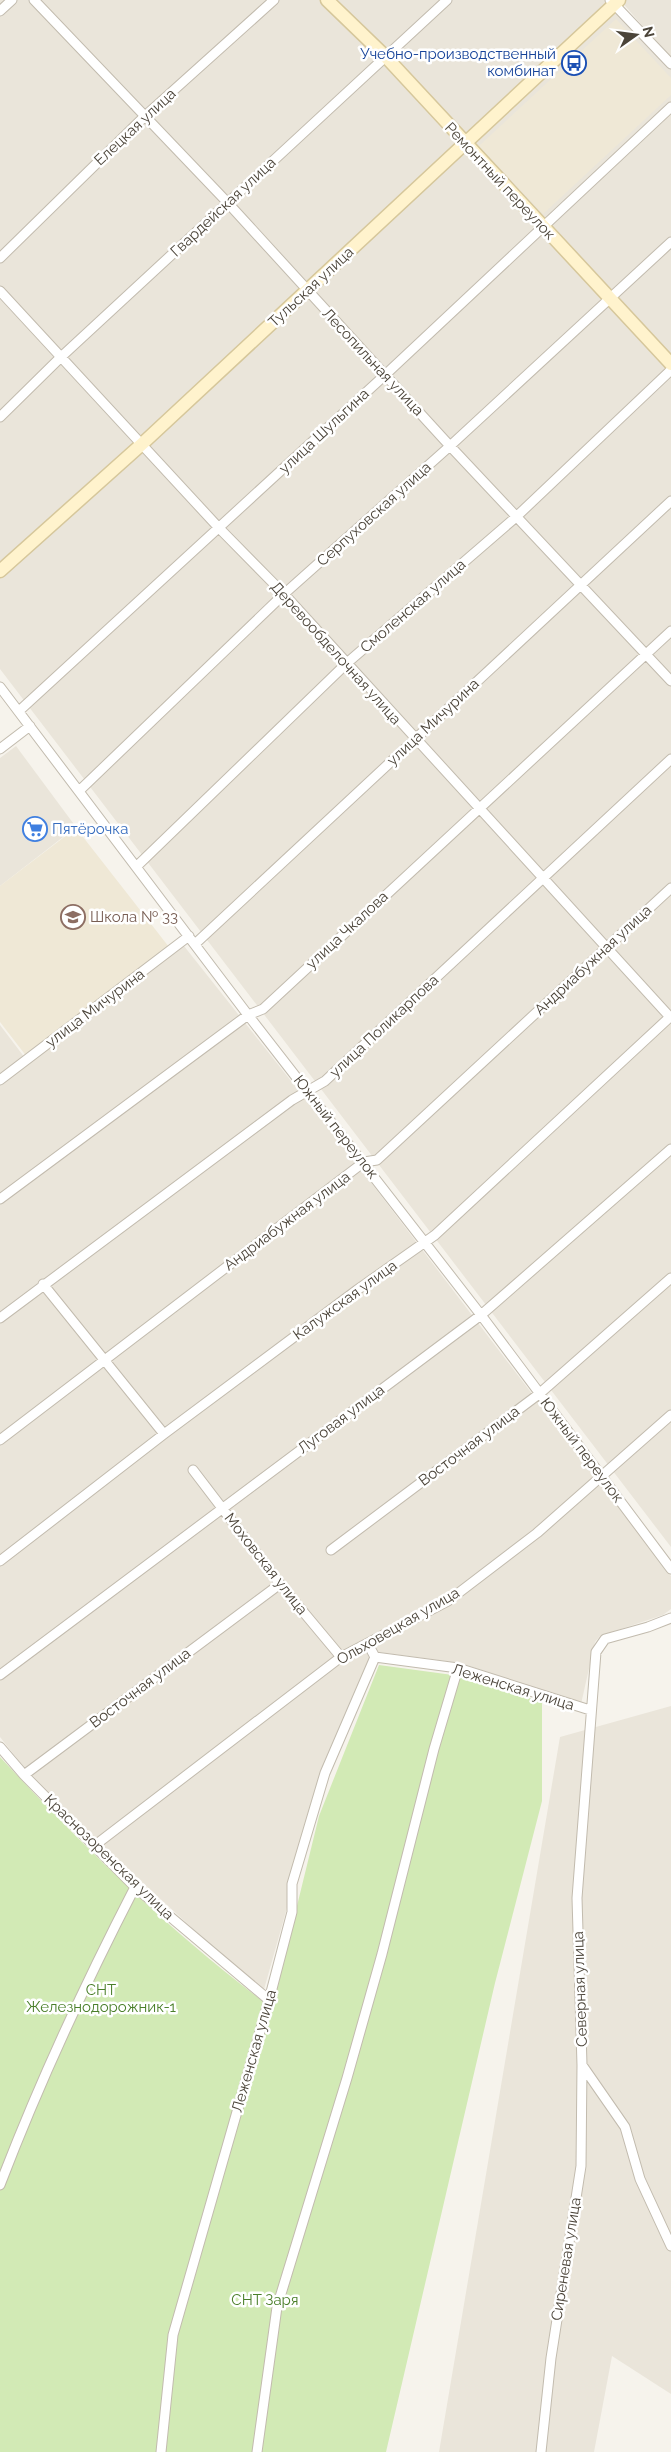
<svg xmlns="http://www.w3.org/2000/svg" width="671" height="2452" font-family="Raleway,sans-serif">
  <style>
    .residential { fill: #eae5da }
    .education { fill: #efe8d6 }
    .green { fill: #d2eab5 }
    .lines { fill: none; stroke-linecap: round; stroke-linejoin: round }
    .minor-casing { stroke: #c2bbae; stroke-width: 11 }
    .secondary-casing { stroke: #d6c79b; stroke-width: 15 }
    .minor { stroke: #fff; stroke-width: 9 }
    .secondary { stroke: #fff3cd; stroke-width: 12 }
    .labels { text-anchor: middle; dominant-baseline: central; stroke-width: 5; stroke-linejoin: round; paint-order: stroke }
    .transit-label { font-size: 15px; fill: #164399; stroke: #fff; text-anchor: end }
    .street-label { font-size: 15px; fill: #4b4439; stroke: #fff }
    .shop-label { font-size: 15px; fill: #366cbe; stroke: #fff; text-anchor: start }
    .education-label { font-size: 15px; fill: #785e54; stroke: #fff; text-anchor: start }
    .park-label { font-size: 15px; fill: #4a7f2a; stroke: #fff }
  </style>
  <rect width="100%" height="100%" fill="#f6f3ec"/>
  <path class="residential" d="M 0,0 L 610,0 L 671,66 L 671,1547 L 0,669 Z
    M 620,0 L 671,0 L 671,59 L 627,8 Z
    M 16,746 L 76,827 L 0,886 L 0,758 Z
    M 184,946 L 353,1159 L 671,1576 L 671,1609 L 663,1615 L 600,1636 L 595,1642 L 581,1704 L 461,1663 L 378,1652 L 325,1773 L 263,1993 L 95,1839 L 22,1765 L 0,1737 L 0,1083 Z
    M 0,1025 L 25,1058 L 0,1076 Z
    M 671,1706 L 671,2394 L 612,2356 L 594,2452 L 439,2452 L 560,1737 Z"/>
  <path class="education" d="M 616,19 L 671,78 L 671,95 L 543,214 L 479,146 Z
    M 76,828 L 169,947 L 27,1057 L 0,1022 L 0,886 Z"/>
  <path class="green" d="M 379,1665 L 460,1676 L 542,1702 L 542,1801 L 495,1983 L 386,2452 L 0,2452 L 0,1757 C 85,1848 172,1934 272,2008 L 319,1816 Z"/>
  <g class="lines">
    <defs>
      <path id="minor" d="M 34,0 L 227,202 L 450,446 L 671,681
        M 610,0 L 671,64
        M 0,11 L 12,0
        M 0,258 L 145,116 L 274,0
        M 0,291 L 219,528 L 284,594 L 670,1017
        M 0,417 L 61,357 L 447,0
        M 0,687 L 248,1015 L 481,1315 L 671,1569
        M 19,711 L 385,375 L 671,107
        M 0,749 L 30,726
        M 80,790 L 284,594 L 450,446 L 671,242
        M 137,866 L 347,663 L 516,517 L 671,370
        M 195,944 L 671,501
        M 0,1080 L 189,936
        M 0,1199 L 248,1015 L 263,1009 L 671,631
        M 43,1284 L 164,1434
        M 0,1318 L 292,1100 L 325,1081 L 671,759
        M 0,1440 L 364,1162 L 377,1160 L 671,888
        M 193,1470 L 280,1584 L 341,1657
        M 331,1550 L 539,1394 L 671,1278
        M 0,1561 L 164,1434 L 357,1290 L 435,1235 L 671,1016
        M 375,1657 L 458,1668 L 590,1710
        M 0,1675 L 481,1315 L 671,1149
        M 0,1747 L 24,1775 L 135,1887 L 269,2000
        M 24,1775 L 280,1584
        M 94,1846 L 341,1657 L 448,1601 L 537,1533 L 671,1415
        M 582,2065 L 625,2127 L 640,2179 L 671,2246
        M 0,2185 C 39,2083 85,1984 135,1887
        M 161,2452 L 173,2335 L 269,2000 L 292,1912 L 292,1884 L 325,1773 L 375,1657 L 368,1644
        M 257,2452 L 277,2307 L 347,2078 L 382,1954 L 434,1749 L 458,1668
        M 541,2452 L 551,2358 L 581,2166 L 582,2065 L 577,1898 L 596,1652 L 605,1639 L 648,1627 L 671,1618"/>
      <path id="secondary" d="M 327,0 L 386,57 L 671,364
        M 0,571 L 142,444 L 619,0"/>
    </defs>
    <use href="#minor" class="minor-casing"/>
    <use href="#secondary" class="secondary-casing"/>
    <use href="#minor" class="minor"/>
    <use href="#secondary" class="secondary"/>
  </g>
  <defs>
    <symbol id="bus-ring" viewBox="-11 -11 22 22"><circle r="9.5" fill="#fff" stroke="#1a4fb4" stroke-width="1.5"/><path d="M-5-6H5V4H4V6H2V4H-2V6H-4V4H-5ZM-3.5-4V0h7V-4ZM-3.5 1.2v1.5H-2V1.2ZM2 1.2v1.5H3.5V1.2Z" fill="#1a4fb4"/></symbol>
    <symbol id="supermarket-ring" viewBox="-11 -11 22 22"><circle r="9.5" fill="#fff" stroke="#3f7fe0" stroke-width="1.5"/><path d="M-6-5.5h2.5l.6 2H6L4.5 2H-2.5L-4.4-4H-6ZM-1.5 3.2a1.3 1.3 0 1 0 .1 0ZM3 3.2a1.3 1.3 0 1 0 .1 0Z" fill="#3f7fe0"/></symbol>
    <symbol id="school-ring" viewBox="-11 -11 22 22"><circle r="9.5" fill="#fff" stroke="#8d6e63" stroke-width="1.5"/><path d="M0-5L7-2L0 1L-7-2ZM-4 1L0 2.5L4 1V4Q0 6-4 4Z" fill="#8d6e63"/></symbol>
  </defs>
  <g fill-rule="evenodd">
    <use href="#bus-ring" x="560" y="49" width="28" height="28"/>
    <use href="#supermarket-ring" x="21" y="815" width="28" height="28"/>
    <use href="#school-ring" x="59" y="903" width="28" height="28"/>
  </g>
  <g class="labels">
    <g class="transit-label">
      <text x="556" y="54">Учебно-производственный<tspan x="556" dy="17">комбинат</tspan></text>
    </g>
    <g class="street-label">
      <text transform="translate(135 127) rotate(-43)">Елецкая улица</text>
      <text transform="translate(500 181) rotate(47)">Ремонтный переулок</text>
      <text transform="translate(223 207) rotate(-43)">Гвардейская улица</text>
      <text transform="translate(311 287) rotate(-43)">Тульская улица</text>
      <text transform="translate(373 362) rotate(47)">Лесопильная улица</text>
      <text transform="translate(324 431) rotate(-43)">улица Шульгина</text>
      <text transform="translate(374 514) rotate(-42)">Серпуховская улица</text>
      <text transform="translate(413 606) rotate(-41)">Смоленская улица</text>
      <text transform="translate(336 653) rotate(48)">Деревообделочная улица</text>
      <text transform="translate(433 722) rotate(-43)">улица Мичурина</text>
      <text transform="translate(347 930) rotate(-43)">улица Чкалова</text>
      <text transform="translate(593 960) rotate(-43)">Андриабужная улица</text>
      <text transform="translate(95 1008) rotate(-37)">улица Мичурина</text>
      <text transform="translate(384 1026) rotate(-43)">улица Поликарпова</text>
      <text transform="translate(336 1127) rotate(52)">Южный переулок</text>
      <text transform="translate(287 1221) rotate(-37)">Андриабужная улица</text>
      <text transform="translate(345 1300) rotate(-36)">Калужская улица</text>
      <text transform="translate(341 1419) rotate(-37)">Луговая улица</text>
      <text transform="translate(469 1446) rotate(-37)">Восточная улица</text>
      <text transform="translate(582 1450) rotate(53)">Южный переулок</text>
      <text transform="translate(266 1564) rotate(52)">Моховская улица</text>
      <text transform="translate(398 1626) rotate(-30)">Ольховецкая улица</text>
      <text transform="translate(513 1687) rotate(17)">Леженская улица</text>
      <text transform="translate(140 1688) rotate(-37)">Восточная улица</text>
      <text transform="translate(109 1857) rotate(44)">Краснозоренская улица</text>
      <text transform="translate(580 1989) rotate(-92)">Северная улица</text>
      <text transform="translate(254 2051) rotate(-74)">Леженская улица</text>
      <text transform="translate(566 2259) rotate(-81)">Сиреневая улица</text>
    </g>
    <g class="shop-label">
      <text x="52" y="829">Пятёрочка</text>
    </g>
    <g class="education-label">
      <text x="90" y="917">Школа № 33</text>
    </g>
    <g class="park-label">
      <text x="101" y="1990">СНТ<tspan x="101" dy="17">Железнодорожник-1</tspan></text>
      <text x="265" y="2300">СНТ Заря</text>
    </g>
  </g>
  <g transform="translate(636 35) rotate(76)" stroke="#ffffff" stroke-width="4" paint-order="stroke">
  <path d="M0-4L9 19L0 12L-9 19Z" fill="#4b4439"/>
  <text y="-8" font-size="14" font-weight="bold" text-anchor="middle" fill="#4b4439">N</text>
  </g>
</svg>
